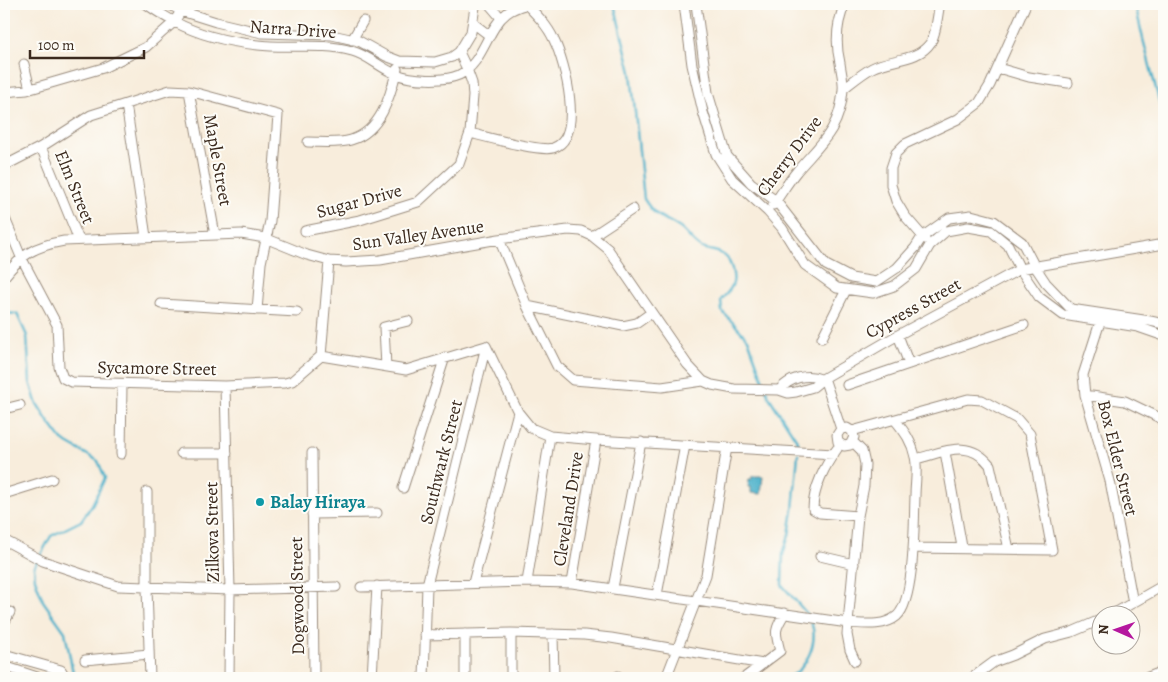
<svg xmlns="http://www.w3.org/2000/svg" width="1168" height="682" font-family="Alegreya,serif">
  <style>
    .water { fill: #4bb1ca; stroke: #436e74 }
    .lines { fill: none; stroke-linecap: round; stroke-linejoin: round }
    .stream { stroke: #4bb1ca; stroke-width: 2.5 }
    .street-casing { stroke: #9a8c7d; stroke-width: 11 }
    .street { stroke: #fff; stroke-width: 9 }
    .culture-dot { fill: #0f9aa8; stroke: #fdfcf7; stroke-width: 2 }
    .labels { text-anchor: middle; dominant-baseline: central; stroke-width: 4; stroke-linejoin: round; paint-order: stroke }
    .street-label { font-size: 18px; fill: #3b2a1e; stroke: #fdfcf7 }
    .culture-label { font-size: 18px; font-weight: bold; fill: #0d838f; stroke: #fdfcf7; text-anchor: start }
  </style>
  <rect width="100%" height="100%" fill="#fdfcf7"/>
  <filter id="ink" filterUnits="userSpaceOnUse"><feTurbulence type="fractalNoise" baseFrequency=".02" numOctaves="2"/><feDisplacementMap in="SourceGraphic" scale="10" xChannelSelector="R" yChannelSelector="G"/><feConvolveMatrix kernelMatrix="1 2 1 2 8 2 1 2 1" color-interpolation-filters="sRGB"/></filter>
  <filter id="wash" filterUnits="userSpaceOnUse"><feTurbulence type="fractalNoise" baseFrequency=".0096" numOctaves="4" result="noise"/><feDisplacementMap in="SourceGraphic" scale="20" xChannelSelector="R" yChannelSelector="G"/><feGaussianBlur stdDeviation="1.12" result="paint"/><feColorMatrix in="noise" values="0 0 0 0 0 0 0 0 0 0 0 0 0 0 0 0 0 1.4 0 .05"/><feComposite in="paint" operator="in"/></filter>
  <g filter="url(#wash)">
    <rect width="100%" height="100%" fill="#f8eddc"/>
    <path class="water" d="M 752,476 L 763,476 L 761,494 L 751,493 L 751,487 L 748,487 L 749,479 L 752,479 Z"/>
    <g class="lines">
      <path class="stream" d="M 614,4 L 631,72 L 644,199 C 657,220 663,216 680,228 C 687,233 692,242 700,247 C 707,251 716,250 722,254 C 728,257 729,261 731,266 C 737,283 732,288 721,300 L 722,311 L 748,339 L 769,397 L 798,442 L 798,449
        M 1135,4 L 1143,39 L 1164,120
        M 4,313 L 17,314 L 27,336 L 30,382 L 36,402 L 47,420 L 62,440 L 98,461 L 105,478 L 92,505 L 81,521 L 51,536 L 40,556
        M 798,454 L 793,510 L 789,535 L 783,554 L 782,585 L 808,615
        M 37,561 L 34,567 L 35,579 L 43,601 L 65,632 L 74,678
        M 788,678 C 807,669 820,640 810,620"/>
    </g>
  </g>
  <g filter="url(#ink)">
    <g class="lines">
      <defs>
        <path id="street" d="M 146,4 C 155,10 165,17 175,22 C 199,35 230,42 258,45 C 290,49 321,42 352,51 C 368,55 380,68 396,74 C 411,80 443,82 459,75 C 484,63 486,29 507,13 C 513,8 521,6 528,4
          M 169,4 L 181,11 L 216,22 L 262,33 L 332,35 L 359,41 L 386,56 L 399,61 L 435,62 L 452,57 L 459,52 L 471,32 L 475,7
          M 489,4 L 501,18
          M 684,4 L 692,65 L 703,112 L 716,154 L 732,179 L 768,212 L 782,228 L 805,265 L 837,288 L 873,293 L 894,286 L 916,269 L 930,245 L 946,231 L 968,227 L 991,231 L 1008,245 L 1020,269 L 1039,297 L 1063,315 L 1138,327 L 1164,336
          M 696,4 L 708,93 L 727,156 L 751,183 L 776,201 L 826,265 L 851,278 L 876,282 L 897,268 L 915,248 L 922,237 L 949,218 L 971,215 L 994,221 L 1022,242 L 1034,265 L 1046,283 L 1071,309 L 1150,321 L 1164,324
          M 473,23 L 490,36
          M 352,40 L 363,21
          M 24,64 L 30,89
          M 998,68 L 1029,77 L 1068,83
          M 843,89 C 852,82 861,74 872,68 C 891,58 918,62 931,42 C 937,31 937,16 940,4
          M 189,91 L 215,235
          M 4,92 L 27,90 L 103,68 L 146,47 L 174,22 L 181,11 L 182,4
          M 126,104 L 146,237
          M 470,133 C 487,137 539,152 553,148 C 585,138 565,62 554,40 C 548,26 536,14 526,4
          M 308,142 C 322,142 337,144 351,140 C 381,131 390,97 397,69
          M 41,147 L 79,240
          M 4,166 L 41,147 L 91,115 L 170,90 L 189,91 L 278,115 L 270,221 L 261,263 L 257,310
          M 773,205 C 781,194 788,182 797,171 C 821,143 840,130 843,90 C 844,81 841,72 840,63 C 835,42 836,24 845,4
          M 4,216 L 21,257 L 57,325 L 59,367 L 63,378 L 71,382 L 225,386 L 285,383 L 292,381 L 321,356 L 329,261
          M 305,231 L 360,220 L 418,202 L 459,164 L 470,133 L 473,96 L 472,83 L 467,69 L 459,52
          M 592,236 L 633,209
          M 499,239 L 527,306 L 557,366 L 573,380 L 662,387 L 703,381
          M 925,239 L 905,216 L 896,201 L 891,185 L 891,168 L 896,153 L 905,144 L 958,119 L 979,103 L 990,85 L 1026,4
          M 4,277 C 22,254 35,246 64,241 L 241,234 L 265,238 L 307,255 L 329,261 L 346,262 L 380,260 L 499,239 L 568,230 L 581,231 L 592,236 L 608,249 L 687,364 L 703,381 L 712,385 L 734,389 L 779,390 L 788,393 L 796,392 L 813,387 L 824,378 L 898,335 L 1020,269 L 1164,244
          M 161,304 L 297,312
          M 527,306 L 623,326 L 637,323 L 651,313
          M 1100,322 L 1083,375 L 1085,395 L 1110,481 L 1133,603
          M 898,335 L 909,364
          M 822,338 L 846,290
          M 486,346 L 518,412 L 531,428 L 550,436 L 596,440 L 834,454
          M 321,356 L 406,370 L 486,346
          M 386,367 L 384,327 L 408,321
          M 824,378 L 841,429
          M 847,385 L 1024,325
          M 225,386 L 230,590 L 229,678
          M 779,390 C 790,378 806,373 821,379
          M 1085,395 L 1125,401 L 1160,418 L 1164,422
          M 4,409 L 20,405
          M 852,431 L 854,437 L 850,445 L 844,446 L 838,442 L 837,435 L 841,429 L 847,428 L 852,431 L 968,399 L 982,400 L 1017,419 L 1030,434 L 1052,550 L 913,548
          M 853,442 L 862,451 L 865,464 L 864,486 L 858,516 L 847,634 L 850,650 L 855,661
          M 837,449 C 825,465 813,489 813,509 L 820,513 L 858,516
          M 945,452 L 962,547
          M 181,453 L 227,453
          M 312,453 L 314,678
          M 121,454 L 122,384
          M 916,459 C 944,452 969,438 990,465 L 1009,549
          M 403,488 L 445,357
          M 147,492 L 147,588 L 150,678
          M 4,494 L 52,479
          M 312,514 L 377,513
          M 4,540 L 43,561 L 118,586 L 230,590 L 336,587
          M 820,556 L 854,564
          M 527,582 L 550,436
          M 473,583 L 518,412
          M 572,583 L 596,440
          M 361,587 L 527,582 L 572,583 L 848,623 C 864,624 884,627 897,616 C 915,600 914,520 915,496 C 915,483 918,469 915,457 C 912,442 905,432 895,420
          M 613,588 L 641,442
          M 657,595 L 685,445
          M 1113,614 L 1164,585
          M 4,623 L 10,612
          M 511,633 L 511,678
          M 465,634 L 465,678
          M 553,634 L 554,678
          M 425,635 L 511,633 L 584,635 L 611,638 L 763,664
          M 4,654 L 61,670 L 66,678
          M 85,660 L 149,654
          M 4,666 L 40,678
          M 372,678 L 377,586
          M 424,678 L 427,585 L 486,346
          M 617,678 L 618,676
          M 666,678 L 706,575 L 727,447
          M 744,678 L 780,651 C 775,632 774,630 785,613
          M 972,678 L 994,662 L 1013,655 L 1045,639 L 1072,632 L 1100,620
          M 1146,678 L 1164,671"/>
      </defs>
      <use href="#street" class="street-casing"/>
      <use href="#street" class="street"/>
    </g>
  </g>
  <circle class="culture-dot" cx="260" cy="502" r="5"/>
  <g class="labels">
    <g class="street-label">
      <text transform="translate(293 29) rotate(4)">Narra Drive</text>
      <text transform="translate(789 156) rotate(-53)">Cherry Drive</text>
      <text transform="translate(218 160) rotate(80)">Maple Street</text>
      <text transform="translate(75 187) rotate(68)">Elm Street</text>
      <text transform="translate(359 201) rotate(-15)">Sugar Drive</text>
      <text transform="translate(418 235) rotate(-8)">Sun Valley Avenue</text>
      <text transform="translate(913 308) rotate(-29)">Cypress Street</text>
      <text transform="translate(157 368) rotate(1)">Sycamore Street</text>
      <text transform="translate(1118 458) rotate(76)">Box Elder Street</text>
      <text transform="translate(441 462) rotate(-76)">Southwark Street</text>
      <text transform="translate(568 509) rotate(-81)">Cleveland Drive</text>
      <text transform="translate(212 532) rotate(-91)">Zilkova Street</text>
      <text transform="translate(297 596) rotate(-91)">Dogwood Street</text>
    </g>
    <g class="culture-label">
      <text x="270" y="502">Balay Hiraya</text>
    </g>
  </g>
  <rect width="1168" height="682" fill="none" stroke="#fdfcf7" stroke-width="20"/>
  <g transform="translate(1116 630) rotate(272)"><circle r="24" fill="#fdfcf7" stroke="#afa8a0"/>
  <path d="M0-4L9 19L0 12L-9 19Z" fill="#b5179e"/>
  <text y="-8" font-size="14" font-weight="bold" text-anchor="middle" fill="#3b2a1e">N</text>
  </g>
  <path d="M30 50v8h114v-8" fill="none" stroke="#3b2a1e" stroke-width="2.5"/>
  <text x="38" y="50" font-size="15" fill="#3b2a1e" stroke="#fdfcf7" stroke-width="4" paint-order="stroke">100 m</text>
</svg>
